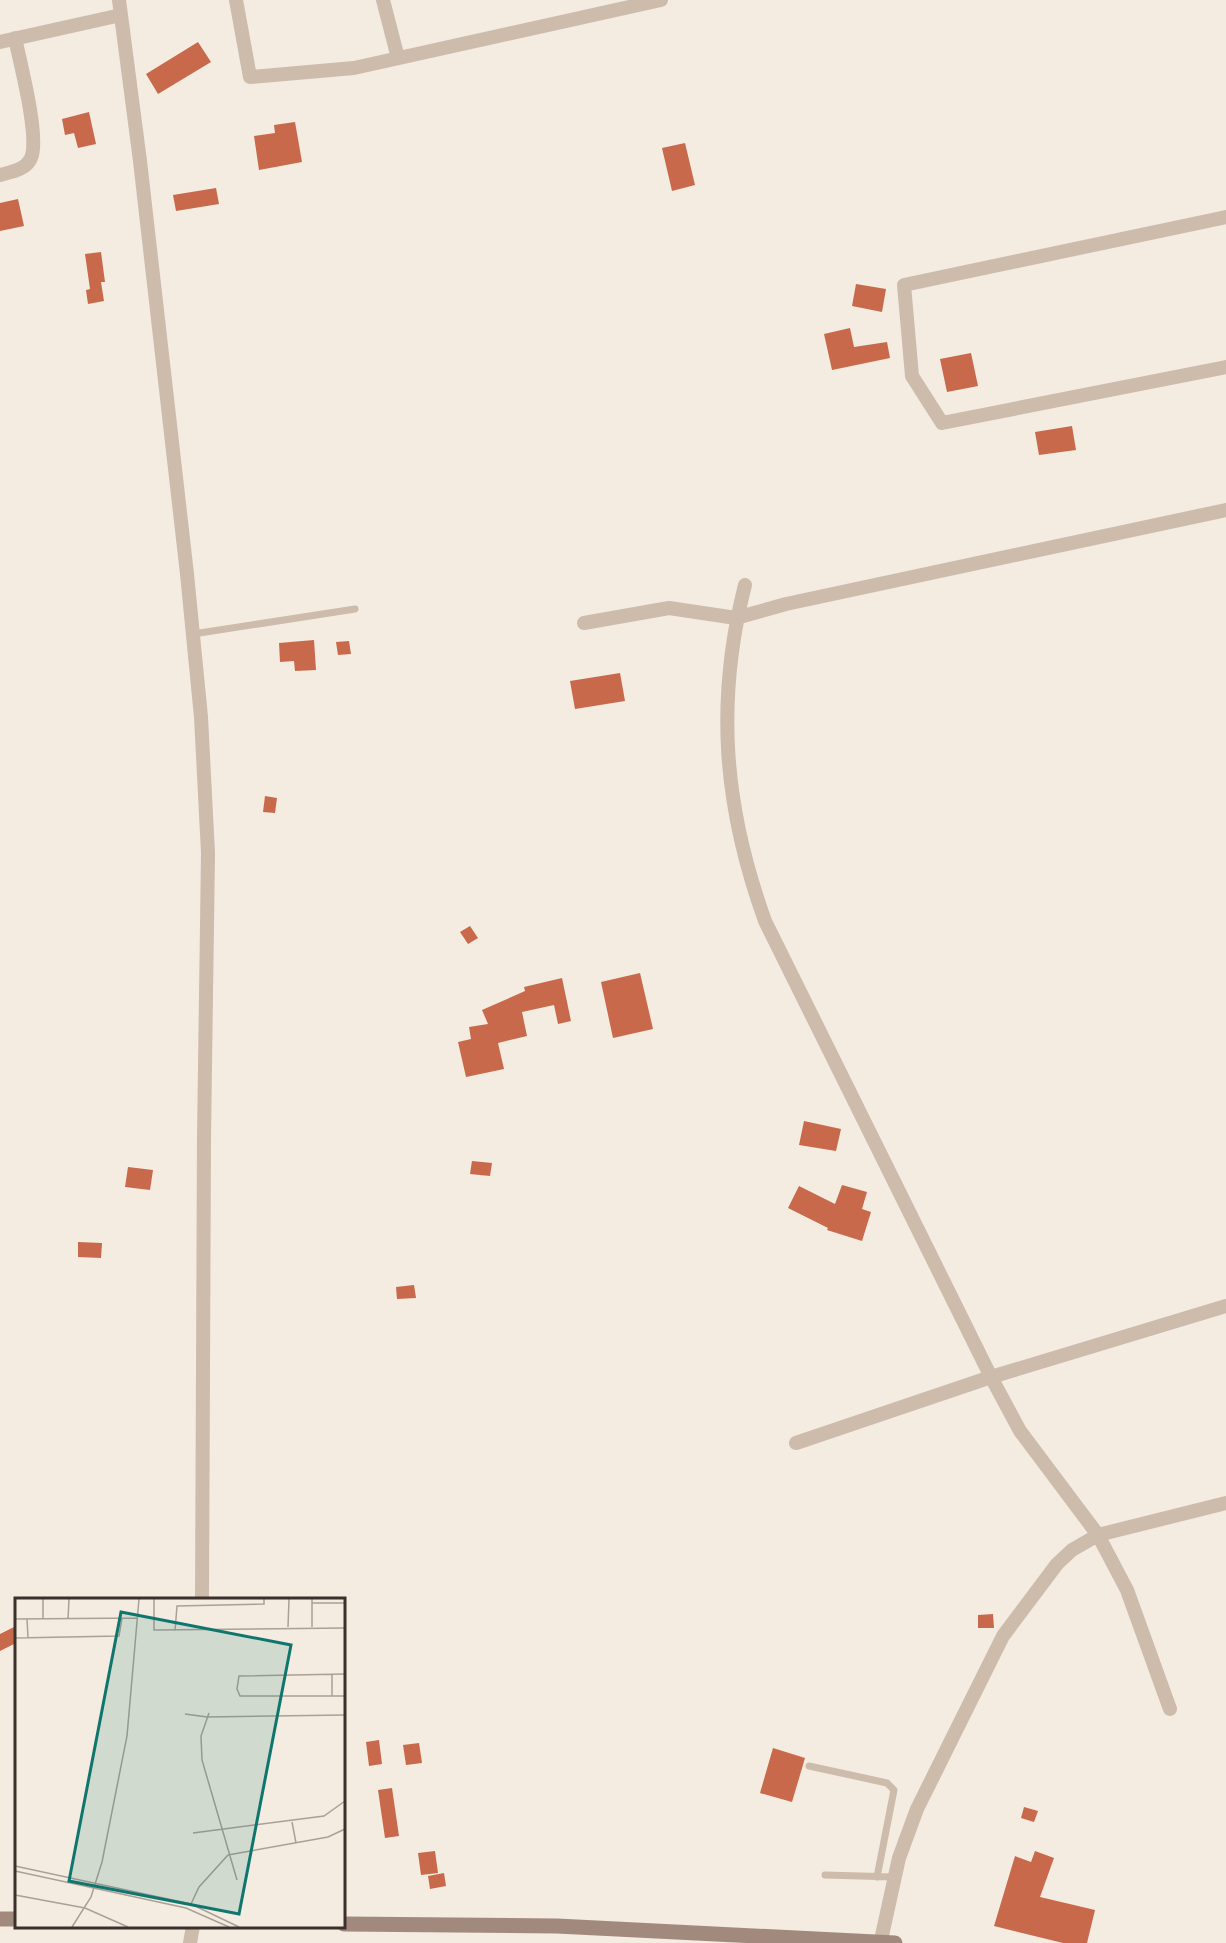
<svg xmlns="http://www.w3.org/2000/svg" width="1226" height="1943" font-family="'DM Sans',sans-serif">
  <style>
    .building { fill: #c8694b }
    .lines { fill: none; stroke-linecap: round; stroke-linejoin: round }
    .lane { stroke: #cdbbac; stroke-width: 7 }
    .street { stroke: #cdbbac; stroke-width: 14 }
    .secondary { stroke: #a18a7d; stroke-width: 15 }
    .inset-road { fill: none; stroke: #aaa098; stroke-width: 1.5 }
    .view { fill: #0f766e; fill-opacity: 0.15; stroke: #0f766e; stroke-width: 3 }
    .inset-edge { fill: none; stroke: #3b302b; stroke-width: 3 }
  </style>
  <rect width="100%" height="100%" fill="#f4ebe1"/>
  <path class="building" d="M 198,42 L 211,62 L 158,94 L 146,74 Z
    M 89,112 L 96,144 L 78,148 L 74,133 L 65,135 L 62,119 Z
    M 295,122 L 302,162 L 259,170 L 254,136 L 275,133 L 274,125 Z
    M 685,143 L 695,185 L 672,191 L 662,148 Z
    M 216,188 L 219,204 L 176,211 L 173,195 Z
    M 18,199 L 24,226 L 0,231 L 0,203 Z
    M 101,252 L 105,282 L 101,282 L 104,301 L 88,304 L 86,290 L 90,289 L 85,254 Z
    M 856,284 L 886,289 L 882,312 L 852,306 Z
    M 850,328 L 854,347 L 887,342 L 890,358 L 832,370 L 824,334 Z
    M 971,353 L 978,386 L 947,392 L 940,359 Z
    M 1072,426 L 1076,450 L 1039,455 L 1035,432 Z
    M 314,640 L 316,670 L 295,671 L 294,661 L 280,662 L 279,643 Z
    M 349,641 L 351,654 L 338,655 L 336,642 Z
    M 620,673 L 625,701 L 575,709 L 570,681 Z
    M 265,796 L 277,798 L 275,813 L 263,812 Z
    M 470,926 L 478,938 L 468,944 L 460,932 Z
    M 640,973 L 653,1029 L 613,1038 L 601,982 Z
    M 562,978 L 571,1021 L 558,1024 L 554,1005 L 522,1012 L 527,1036 L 498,1043 L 504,1069 L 466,1077 L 458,1042 L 471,1039 L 469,1027 L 488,1024 L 482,1010 L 525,991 L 524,987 Z
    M 804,1121 L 841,1129 L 836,1151 L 799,1145 Z
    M 472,1161 L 492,1163 L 490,1176 L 470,1174 Z
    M 128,1167 L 153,1170 L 150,1190 L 125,1187 Z
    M 842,1185 L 867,1192 L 862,1209 L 871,1212 L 862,1241 L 827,1230 L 828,1228 L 788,1208 L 799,1186 L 835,1204 Z
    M 78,1242 L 102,1243 L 101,1258 L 78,1257 Z
    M 414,1285 L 416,1298 L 397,1299 L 396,1287 Z
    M 993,1614 L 994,1628 L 978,1628 L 978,1615 Z
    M 16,1626 L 16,1643 L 0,1651 L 0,1634 Z
    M 379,1740 L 382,1764 L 369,1766 L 366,1742 Z
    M 419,1743 L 422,1763 L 406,1765 L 403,1745 Z
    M 773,1748 L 805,1758 L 792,1802 L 760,1793 Z
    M 392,1788 L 399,1836 L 385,1838 L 378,1790 Z
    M 1024,1807 L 1038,1811 L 1034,1822 L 1021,1818 Z
    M 435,1851 L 438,1873 L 421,1875 L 418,1853 Z
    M 1035,1851 L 1054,1858 L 1040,1897 L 1095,1910 L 1087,1943 L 1063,1943 L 994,1926 L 1015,1856 L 1031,1862 Z
    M 444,1873 L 446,1886 L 430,1889 L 428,1876 Z"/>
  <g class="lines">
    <path class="lane" d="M 193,634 L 355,609
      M 809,1766 L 887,1783 L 894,1790 L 877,1877
      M 825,1875 L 895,1877"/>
    <path class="street" d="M 119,0 L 140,161 L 187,574 L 201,717 L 208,853 L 204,1138 L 202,1600
      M 236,0 L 250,77 L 354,68 L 661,0
      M 383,0 L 398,58
      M 0,42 L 121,15
      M 0,175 C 11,172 26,170 31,158 C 40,138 20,62 15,38
      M 1226,217 L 904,285 L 912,376 L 942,423 L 1226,367
      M 745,585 C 715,703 724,807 765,921 L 991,1377 L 1020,1431 L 1098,1535 L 1127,1590 L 1170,1709
      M 584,623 L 669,608 L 736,618 L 786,604 L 1226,510
      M 796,1443 L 991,1377 L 1226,1306
      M 881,1940 L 899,1858 L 917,1809 L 1003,1636 L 1057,1564 L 1072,1550 L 1098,1535 L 1226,1503
      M 190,1943 L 193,1926"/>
    <path class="secondary" d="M 0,1919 L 16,1919
      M 344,1924 L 557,1926 L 895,1943"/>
  </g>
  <g transform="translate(15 1598)">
    <rect width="330" height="330" fill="#f4ebe1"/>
    <path class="inset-road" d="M 28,1 L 28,20M 139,1 L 139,32 L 330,30M 297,5 L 330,5M 0,21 L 123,20M 12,21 L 13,40M 53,21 L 54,1M 273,29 L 274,1M 297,29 L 297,1M 160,33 L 162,8 L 249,6 L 249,1M 0,40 L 104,38 L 107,20M 330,76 L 224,78 L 222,91 L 225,98 L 330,98M 317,98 L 317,77M 194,115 L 186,138 L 187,162 L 222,282M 170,116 L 192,119 L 330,117M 277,224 L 281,245M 178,235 L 309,218 L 330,203M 0,268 L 176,306 L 224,329M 0,273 L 171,310 L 214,329M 0,297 L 70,310 L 113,329M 176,306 L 184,289 L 213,257 L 313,239 L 330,231M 57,329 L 76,299 L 87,264 L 112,138 L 124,1"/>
    <path class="view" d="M 106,14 L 276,47 L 224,316 L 54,283 Z"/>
    <rect width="330" height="330" class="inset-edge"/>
  </g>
</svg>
